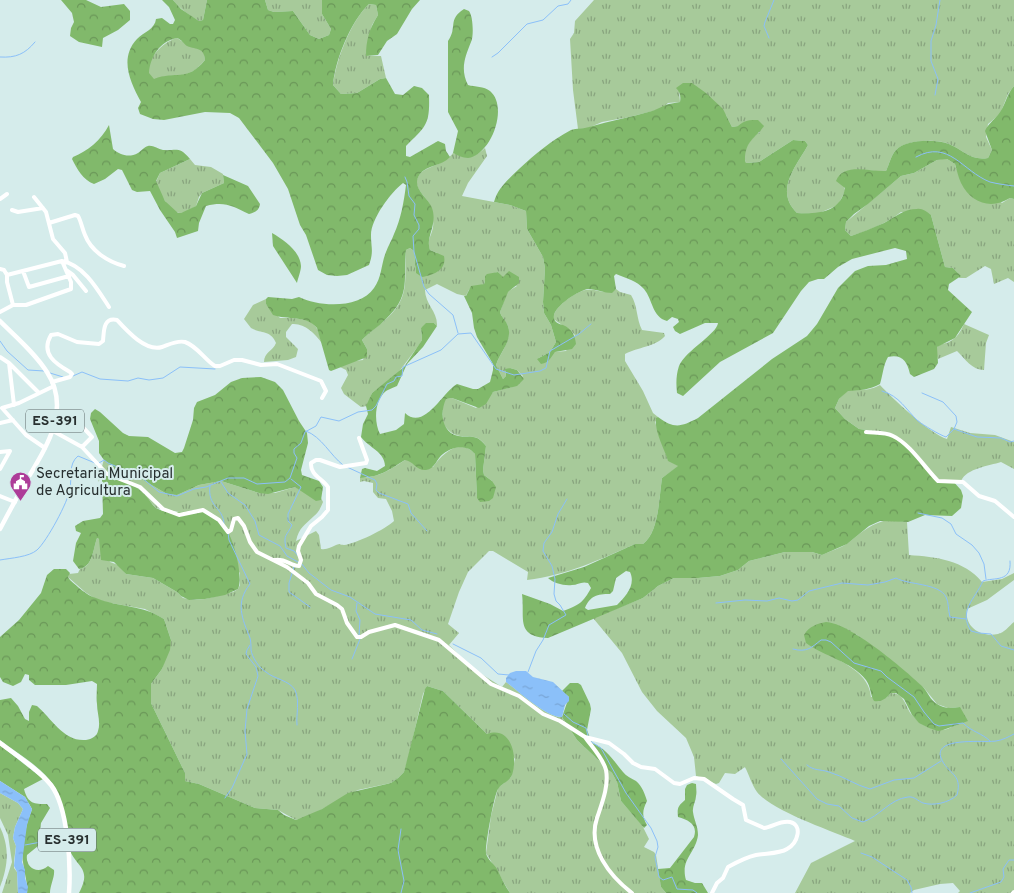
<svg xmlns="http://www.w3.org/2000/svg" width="1014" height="893" font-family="Overpass,sans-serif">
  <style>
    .grass { fill: url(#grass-tufts); fill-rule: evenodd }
    .forest { fill: url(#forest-crowns); fill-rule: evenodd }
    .water { fill: url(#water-ripples) }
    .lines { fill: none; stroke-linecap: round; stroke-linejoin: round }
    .stream { stroke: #8bc0f9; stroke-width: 1 }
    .minor { stroke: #fff; stroke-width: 4 }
    .major { stroke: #fff; stroke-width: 4.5 }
    .labels { text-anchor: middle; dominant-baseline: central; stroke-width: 4; stroke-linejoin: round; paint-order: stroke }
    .shield { fill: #d5eceb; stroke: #5c6868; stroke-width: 1 }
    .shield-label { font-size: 14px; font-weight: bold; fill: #283030 }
    .poi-label { font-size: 15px; fill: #283030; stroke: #d5eceb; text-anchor: start }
  </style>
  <defs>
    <pattern id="grass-tufts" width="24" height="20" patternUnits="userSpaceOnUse" patternTransform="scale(1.25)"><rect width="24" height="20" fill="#a7ca9a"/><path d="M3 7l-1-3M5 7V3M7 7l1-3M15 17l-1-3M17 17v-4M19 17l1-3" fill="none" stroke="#88a47e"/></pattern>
    <pattern id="forest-crowns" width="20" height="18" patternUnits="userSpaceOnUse" patternTransform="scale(1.25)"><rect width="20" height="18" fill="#81b96b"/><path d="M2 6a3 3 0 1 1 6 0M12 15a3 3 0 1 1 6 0" fill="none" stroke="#6a9758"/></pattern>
    <pattern id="water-ripples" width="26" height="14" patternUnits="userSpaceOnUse" patternTransform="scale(1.25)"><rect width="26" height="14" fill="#8bc0f9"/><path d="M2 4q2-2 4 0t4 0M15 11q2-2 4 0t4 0" fill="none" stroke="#78a5d6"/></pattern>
  </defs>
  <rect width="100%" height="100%" fill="#d5eceb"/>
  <path class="grass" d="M 173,0 L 207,0 L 203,20 L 199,21 C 189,15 180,9 173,0 Z
    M 265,0 L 322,0 L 322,14 L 331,29 L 329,35 L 319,39 L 310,35 L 293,11 L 274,12 L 268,10 Z
    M 594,0 L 1014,0 L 1014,86 L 1008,94 L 1000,114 L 988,124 L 986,137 L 992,150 L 988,158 C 970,161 964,150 949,144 C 936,139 907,139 896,150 C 891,155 889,165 886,171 C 871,172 857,167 842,173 L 845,191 L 838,205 L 817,214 L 797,213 C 774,190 796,167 808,145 L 805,141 L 793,140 L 759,162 L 746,163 C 741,151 750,139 760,132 L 738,126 L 732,127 L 726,115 L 679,91 L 680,102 L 668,103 L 661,109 L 629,117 L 602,122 L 588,128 L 578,129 L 573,90 L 570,39 L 574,33 L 575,21 Z
    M 369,4 L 376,5 L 378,15 L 372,25 L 366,56 L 381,56 L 386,78 L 380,79 L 357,93 L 341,94 L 333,85 C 336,60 351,21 369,4 Z
    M 177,38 L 189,46 L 201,49 L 204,53 L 205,60 C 185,84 176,70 154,80 C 137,68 162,41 177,38 Z
    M 485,148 L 487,156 L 468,183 L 462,196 L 510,205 L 526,211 L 527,229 L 543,257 L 545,268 L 543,302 L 544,313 L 551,325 L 556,342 L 550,352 L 537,359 L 555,352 L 566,351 L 575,335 C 571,330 555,321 554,319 C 551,308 577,291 586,290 C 597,288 606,296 616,289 L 620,292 L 631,295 C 638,306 636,318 642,330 L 664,333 L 665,336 C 655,347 638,347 625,354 L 625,361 L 643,391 L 653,413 L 658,417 L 655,422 L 668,460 L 679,466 L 662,478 C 659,498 659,532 643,544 L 635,544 C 599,560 567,575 527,580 L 528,572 L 493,551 L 489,551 L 468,572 L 459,592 L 448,624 L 459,633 L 449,645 L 472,668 L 502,687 L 506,682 C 519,691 547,718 562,717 L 577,740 L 612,773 L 617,782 L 621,801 L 642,825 L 649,839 L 644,847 L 654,852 L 656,855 L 661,887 L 666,893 L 510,893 L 486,853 L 491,816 L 498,788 L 511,777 L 515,759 L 497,733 L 487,734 L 443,691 L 427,686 L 423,694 L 408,759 L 404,772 L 398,778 L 391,783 L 358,790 L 309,816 L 296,820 L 278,810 L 255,808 L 199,784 L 185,781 L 185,773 L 151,703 L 151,684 L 162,669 L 171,640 L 164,619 L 145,609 L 105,602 L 94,598 L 85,592 L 68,577 L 69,574 L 78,573 L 80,569 C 93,566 93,549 97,538 L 99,539 L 110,562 L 118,565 L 126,574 L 153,578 L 177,592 L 183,598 L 193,600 L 205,599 L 233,592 L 238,589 L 240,585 L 240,573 L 192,511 L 179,512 L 156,508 L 135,485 L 103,475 L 98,482 L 104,459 L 117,470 L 131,473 L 167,494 L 177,495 L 199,485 L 221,481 L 259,493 L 275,493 L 295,487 L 320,500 L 321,498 L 323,502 C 321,507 319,512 314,516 C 305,525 299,527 296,541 L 316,531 L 319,535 L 321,549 C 327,550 331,547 336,545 C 343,543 337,545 344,545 C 355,544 386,529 394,521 L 392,511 L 386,499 L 378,498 L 373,492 L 373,483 L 364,481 L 360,482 L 360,478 C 380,477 388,471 405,460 L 409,460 L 416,466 L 433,467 C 442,454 460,437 475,454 L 477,498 L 492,481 L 484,475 L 483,470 L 486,446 C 475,430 465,441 452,433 C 449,431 446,427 443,424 L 443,404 L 445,399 L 452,398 L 476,408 L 493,392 L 512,387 L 523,376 L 517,370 L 510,368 L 505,371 L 506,376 L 503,379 L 496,365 C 500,352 512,342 508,326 C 506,321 501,317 500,312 L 507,292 L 517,286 L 502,277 L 498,272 L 485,276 L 485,281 L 484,284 C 473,289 472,282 466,296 L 457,294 L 437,284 L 425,290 C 425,304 438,312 437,326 L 434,323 L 421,328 L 422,340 L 419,345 L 398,373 L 372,393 L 367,406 L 361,407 L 344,394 L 341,388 L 348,375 L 346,370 L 340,367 L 354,361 L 363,360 L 367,349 L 362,340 C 368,333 376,328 383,322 C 411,298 404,283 406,250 L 410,248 L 414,251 L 416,273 L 437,253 L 430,250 C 426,241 432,235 433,227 C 434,222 432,213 431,208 C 429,197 409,188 420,174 C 427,166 444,165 453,153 C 468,158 473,159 485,148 Z
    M 190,159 L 195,165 L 211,167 L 223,174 L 224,183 L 202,193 L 199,197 L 196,206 C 192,208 185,213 181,213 C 169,214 159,190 156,182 L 160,173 Z
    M 942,159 L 947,159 L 955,164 L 956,168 L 1002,203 L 1010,198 L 1014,199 L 1014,282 L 1008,278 L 994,284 L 991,269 L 985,266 L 966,278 L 959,278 L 958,273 L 953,268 L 945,267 L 931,215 L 901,212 C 886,224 869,230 851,236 L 845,230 L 846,222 L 901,176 L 914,173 L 937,160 Z
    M 266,299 L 266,304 L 280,318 C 291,318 310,317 316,327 C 319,331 320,338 322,343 C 314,333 305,323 292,324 L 286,332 L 286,337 L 298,349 L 296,357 L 288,360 L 264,362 C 264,352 273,351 276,343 C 271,330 261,334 251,328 L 244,319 L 253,305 Z
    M 964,324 L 989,335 L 986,343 L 984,370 C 972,370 965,359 957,351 L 938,359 L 936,353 L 937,347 C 941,343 945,344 949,342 C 957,338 961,331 964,324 Z
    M 880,385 C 892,398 930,434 947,439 L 951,427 L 970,433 L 995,435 L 1014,442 L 1014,469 L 1001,462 C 989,466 967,468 961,481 L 941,482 L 889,433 L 859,429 L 845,419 L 835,408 L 839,399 L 848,390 C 860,390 869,391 880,385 Z
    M 890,520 L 907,522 L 909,555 C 936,557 964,560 982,582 L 1002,579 L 1014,573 L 1014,580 L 987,600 L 967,609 C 964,627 981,638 998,634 C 1004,633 1009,626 1014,622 L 1014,891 L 1010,893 L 958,893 L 960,891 L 953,883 L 940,884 L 914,890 L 910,893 L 795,893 L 811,863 L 855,841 C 832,831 772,811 757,792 C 752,785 749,775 745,767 L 735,774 L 725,773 L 719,783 L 716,784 L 696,776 L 694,757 L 686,738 L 657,711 L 642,692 L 622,653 L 593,618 L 643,598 L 658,586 L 674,578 L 698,578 L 720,576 L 738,570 L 749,561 L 785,552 L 812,552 L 822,555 C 830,551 841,548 848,543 C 862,532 872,522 890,520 ZM 856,634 L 924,688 L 937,704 L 948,708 L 960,707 L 957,724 C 953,726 947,730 943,730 C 932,731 917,722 911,714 C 905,705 904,693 891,693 L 886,698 L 871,697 C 869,674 847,665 829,654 Z
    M 0,793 L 18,803 L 23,809 L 15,827 L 13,838 L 16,846 L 14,861 L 14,868 L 17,872 L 18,893 L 2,893 L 12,862 L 8,835 L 0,818 Z
    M 0,827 C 10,848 8,866 0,887 Z"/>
  <path class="forest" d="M 61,0 L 86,0 L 101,7 L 124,4 L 130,11 L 130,20 L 118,30 L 103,38 L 102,47 L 79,42 L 70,36 L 71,28 L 74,22 L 72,13 Z
    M 162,0 L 173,0 L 181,9 L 199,21 L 203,20 L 207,0 L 265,0 L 268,10 L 274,12 L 293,11 L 310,35 L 319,39 L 329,35 L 331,29 L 322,14 L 322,0 L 420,0 L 412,9 L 397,34 L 387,41 L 378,55 L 366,56 C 366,41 369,29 378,15 L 376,5 L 369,4 C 351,21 335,60 333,85 L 341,94 L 357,93 L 380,79 L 386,78 L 395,94 L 403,95 L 414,86 L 422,88 L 429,95 C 430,125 426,126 406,146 L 406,156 L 410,157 L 438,141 L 445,144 L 446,151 L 450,157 C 442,166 427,165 420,174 C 410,188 428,197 432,208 C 438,225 425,237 430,250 L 444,256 C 447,270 433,275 422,277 L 416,273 L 414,251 L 410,248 L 406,250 C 403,281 411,295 386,319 C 379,327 369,332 362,340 L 367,349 L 367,357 L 331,371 L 329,370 L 317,328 C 307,315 287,320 273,315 L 266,304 L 266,299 L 268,297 L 292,299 L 299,297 C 319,307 360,309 374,288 C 382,277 381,264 386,252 C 388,246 392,240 394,234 C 401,219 404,201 406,185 L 403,183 C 391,192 371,219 371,235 C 371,248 374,251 369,265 L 347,275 L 337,276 L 327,275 L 318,270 L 306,235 L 300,225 L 288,189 L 273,163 L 239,118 L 230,113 L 205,112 L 164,120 L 153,119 L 140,114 L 138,108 L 141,102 C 130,82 119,58 137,39 C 144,32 155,29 156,19 L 162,18 L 170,24 L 173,24 L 175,20 L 169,7 ZM 177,38 C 182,40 183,43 187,46 C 197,50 204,47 205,60 C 186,83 176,70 154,79 L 149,73 C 150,57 160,41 177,38 Z
    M 464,9 L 469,11 C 473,16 474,36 471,42 C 465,57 460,69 468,85 C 475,87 484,86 490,91 C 509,107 491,155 468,158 C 463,158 457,155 453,153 L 458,131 L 448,112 L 448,41 C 458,27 447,20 464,9 Z
    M 683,83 L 692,83 L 706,93 L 723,109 L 732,127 L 738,126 C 745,120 749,120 758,120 L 764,126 C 755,139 745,141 745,160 L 746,163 L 759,162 L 793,140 L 805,141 L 808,145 C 796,167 774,190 797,213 C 817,214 841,213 845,188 L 836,181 C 843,162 871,172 886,171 C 889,165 891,155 896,150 C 906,139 935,139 949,144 C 964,150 970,161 988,158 L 992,150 L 985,131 C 988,124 993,121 998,115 C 1005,107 1006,95 1014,86 L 1014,199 L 1010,198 C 991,210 971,203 961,183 C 958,177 957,170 955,164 L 947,159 L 937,160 L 914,173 L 901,176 L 868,204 L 854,214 L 846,222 L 845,230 L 851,236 C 862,232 873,228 884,223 C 895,217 904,209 917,209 C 922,208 927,212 931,215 L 945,267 L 953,268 L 961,276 L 949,284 L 948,290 L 972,312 L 955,338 L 937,347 L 938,363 L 934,369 L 914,377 L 910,374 C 907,361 902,354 888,357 C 883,366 883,374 880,384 C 869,390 861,390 848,391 L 839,399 L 835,408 L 845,419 L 859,429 L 889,433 L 905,443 L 938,480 L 952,480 L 961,490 L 963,496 L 961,508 L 952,516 L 925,515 L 908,522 L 880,521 L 869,526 L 847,544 L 822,555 L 812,552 L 785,552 L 749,561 L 738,570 L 720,576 L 698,578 L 674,578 L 658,586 L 643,598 L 548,638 C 515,637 525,618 522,594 L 550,604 L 563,611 C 579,605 583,603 591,588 L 588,583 C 581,581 578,585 572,585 C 564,586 553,583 548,578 L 584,567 L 635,544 L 643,544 C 659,532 659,498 662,478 L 678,466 L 668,461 C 664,448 654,431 656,418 L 658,417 C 674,429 681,427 698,418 L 772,359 L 807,336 L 817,324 L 838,288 L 855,271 L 868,266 L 886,265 L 907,259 L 906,251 L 895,248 L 852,259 L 838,267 L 824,279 L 818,279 L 809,282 L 801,291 L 773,333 L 720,362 L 683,396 L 677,393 C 676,384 676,375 679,366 C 686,350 717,334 718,323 L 705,323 L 680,334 L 675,331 L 673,327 L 679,322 L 678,319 L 672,317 L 667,321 C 652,317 653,300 644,289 C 637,281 626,278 616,274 L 614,276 L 616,289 L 612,293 C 604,293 596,289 588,289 C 579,290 545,311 556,322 C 559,324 560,324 563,325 C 572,329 575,335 576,344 L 572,349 L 555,352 C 550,358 550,362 541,364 L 537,359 L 550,352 L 556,342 L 551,325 L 544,313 L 543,302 L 545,268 L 543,257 L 527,229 L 526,211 L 510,205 L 494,202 C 498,187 509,179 519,169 C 535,154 552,140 571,130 C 576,128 584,129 589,127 C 610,121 631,117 652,111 C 658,109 664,105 669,104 C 673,103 676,103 680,102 C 681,96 680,92 676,88 ZM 626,571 L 630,572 C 636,585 626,596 617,605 L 588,610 L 585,608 C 590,596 597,594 610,594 L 613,591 L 616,578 Z
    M 109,125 L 113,149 C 120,155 129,158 138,153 C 141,151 144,147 148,146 C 153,145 158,149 163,150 C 177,151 179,146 190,159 L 160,173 L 156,181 L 165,201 L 178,213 L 181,213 L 196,206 L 202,193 L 224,183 L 223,175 L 248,186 L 260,204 C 259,211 255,212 249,214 C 232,206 225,201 206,206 L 199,223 L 198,231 L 177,238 L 175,232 L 160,210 L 150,191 L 137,192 L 132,190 L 122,170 L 118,169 L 105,179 L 94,184 C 83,180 77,169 72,159 L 73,157 C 88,151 101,140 109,125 Z
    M 272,233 C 284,240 300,251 301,266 C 301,271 298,278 297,283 L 273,246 Z
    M 509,271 L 519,277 L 519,283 L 508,292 L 500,312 C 501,317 506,320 508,326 C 513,341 500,352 496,365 L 503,379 L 506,376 L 505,369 L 510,368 L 517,370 L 524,379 L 517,386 L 493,392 L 486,404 L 479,408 L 452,398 L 446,399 C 440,412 441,432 458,436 C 471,438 476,433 486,446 L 483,470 L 484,475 L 492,481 L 496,487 L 493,498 L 489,501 L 480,502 L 477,498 L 475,454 C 467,444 453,446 443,454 C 437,458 435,469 426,470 C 417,471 413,461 405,460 C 389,470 380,477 360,478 L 362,469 L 365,468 L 377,471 L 385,466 C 385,452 368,447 361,437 L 363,424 L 368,414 L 366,406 L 372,393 L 404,367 L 422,340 L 421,328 L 426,323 L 434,323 L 437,326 L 423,347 L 407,364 L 397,386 C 393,388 389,389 386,391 C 374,401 374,422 380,434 L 396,430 L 404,424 L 405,413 C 424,431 442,393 457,384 L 473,389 L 478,389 L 490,382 L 493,370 L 493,364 L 477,337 L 474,328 L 472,313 L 464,296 L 466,296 L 471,286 L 484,284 L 485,281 L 485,276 L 487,274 L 498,272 L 503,277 Z
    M 261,377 L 275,382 L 283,390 L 299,421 L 307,433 L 308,443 L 301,470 L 302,475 L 319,481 L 323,487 L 321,500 L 316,501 L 295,487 L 268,494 L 259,493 L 221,481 L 199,485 L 177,495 L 167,494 L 131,473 L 117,470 L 104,460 L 99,453 L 99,441 L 90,419 L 91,413 L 95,409 L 100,412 L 123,433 L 129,436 L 148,437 L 175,453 L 182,452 L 184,448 L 193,420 L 194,408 L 197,402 L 215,395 L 231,382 L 242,378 Z
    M 107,472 C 119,473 137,486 146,496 C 149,499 152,505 156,508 C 170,516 189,510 203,509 C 210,514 218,519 224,526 C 233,535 244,577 238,589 L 225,595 L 205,599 L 189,600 L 181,596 L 177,592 L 153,578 L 126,574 L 114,562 L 101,560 L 99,539 L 97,538 C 93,549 93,567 79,569 L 73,561 L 76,543 L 81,533 L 76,531 L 75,526 L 83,521 L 100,518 L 103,514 L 102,479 Z
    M 54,569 L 66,569 L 70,573 L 68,577 L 70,580 C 78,587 86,595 96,598 C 120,608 141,604 164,619 L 171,640 L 170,650 L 162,669 L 151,684 L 151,703 L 185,773 L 185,781 L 199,784 L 255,808 L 278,810 L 284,815 L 296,820 L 322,809 L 348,793 L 391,783 L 398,778 L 404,772 L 425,689 L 427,686 L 443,691 L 487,734 C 512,725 518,758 512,775 C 509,782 502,783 498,789 C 494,795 485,846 486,853 C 487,859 494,864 497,869 C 501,877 505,886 510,893 L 79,893 C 93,867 75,867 69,848 C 65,833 65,817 61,802 C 54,773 22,757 0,740 L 0,700 L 11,698 L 18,706 L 25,719 L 29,721 L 29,712 L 32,705 L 37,706 C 52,719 64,742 86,740 C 92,739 97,736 98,731 C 101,722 97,713 97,704 C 96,698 97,691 97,684 L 92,681 L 66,685 L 35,685 L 29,680 L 29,675 L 25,674 L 21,682 L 13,686 L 3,682 L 0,677 L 0,637 L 19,620 L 41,593 L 47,575 Z
    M 826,622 C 850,623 904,669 922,686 C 928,692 930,700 937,704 C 944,709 952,708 960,707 L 968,721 L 943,730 L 938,731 L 929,728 L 919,723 L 912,715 L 904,699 L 896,693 L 891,693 C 886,699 881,702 874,701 C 870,694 871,687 866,680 C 851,661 825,657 806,643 L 804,635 C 809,626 817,624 826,622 Z
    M 570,683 L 578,683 L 581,685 L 590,704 L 591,709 L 587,730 L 592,743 C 607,749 613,760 623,772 C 626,776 631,778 636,781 C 642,786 645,794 647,801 C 642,811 642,816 647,825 L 644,828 L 621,801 L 617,782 L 612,773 L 577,740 L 562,717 L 569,697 L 562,691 Z
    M 0,745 L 43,779 L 24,789 C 28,804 34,804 47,804 L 50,808 L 41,823 L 38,846 L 27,855 C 25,868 38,875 48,866 L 54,870 C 55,877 50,885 50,893 L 27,893 C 28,883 24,872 23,862 C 21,854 25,833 27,824 C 28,818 31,814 32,809 L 25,797 L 0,781 Z
    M 692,783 L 696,784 C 696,788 697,792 696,796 C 696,801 692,807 693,812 C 694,820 698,826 698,835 C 696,853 680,859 686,880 L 695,883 L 702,883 L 708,893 L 666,893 L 661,887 L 658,869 L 670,868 L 694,837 C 698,825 689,820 678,817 C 677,808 678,806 685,800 L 685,789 L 687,785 Z"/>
  <path class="water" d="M 516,671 L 526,671 L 533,677 L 553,682 L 569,697 L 569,701 L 565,705 L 562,717 C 547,718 518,691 506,682 L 506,678 L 510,673 Z
    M 0,781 L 25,797 L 32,809 L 27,825 L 22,862 L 25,870 L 25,878 L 28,887 L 27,893 L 18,893 L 17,872 L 14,866 L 16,846 L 13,838 L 15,827 L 23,809 L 18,803 L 0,793 Z"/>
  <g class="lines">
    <path class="stream" d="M 769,38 L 764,26 L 765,22 L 774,0
      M 0,57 C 16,58 25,54 35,42
      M 492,57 L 498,53 L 527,24 L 543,20 L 558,6 L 568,4 L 571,0
      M 935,95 L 938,79 L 931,61 L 931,41 L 936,25 L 940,0
      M 916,157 C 949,139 962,171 990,182 C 998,184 1006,185 1014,186
      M 405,177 L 407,182 L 409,196 L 415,204 L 414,215 L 419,225 L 419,229 L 413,236 L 414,252 L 424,287 L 429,294 L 453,315 L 458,333
      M 0,341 L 7,351 L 28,370 L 44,371
      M 50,373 L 63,377
      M 73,376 L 82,372 L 100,379 L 128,381 L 138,378 L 149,380 L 163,378 L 180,367 L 215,369
      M 882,391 C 900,396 906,410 918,421 C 923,425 940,435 946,437 L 954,429 L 957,422 L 956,416 L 943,402 L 922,393
      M 954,429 L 977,437 L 1001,438 L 1010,442 L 1014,441
      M 306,431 C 322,437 330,455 343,465
      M 99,463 L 104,460 L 108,463 L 141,477 L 159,492 L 177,496 L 194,489 L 206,487 L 228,478 L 244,478 L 257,484 L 285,482 L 290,478 L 297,458 L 294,453 L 294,449 L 301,443 L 305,432 L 316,426 L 321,417 L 339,421 L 358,412 L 372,410 L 376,406 L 387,384 L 394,381 L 396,377 L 402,376 L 403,367 L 441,350 L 458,334 L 471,333 L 496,369 L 514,375 L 540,371 L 546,368 L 550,351 L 579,334 L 591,324
      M 347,467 L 375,480 L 377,484 L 376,490 L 379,493 L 408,504 L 411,513 L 427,531
      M 291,479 L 301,487 L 288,514 L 288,521 L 292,525 C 287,536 283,534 286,548 L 294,551 L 299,557
      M 221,482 L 228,493 L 245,505 L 255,521 L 259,535 L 280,546 L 287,556 L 298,562
      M 210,485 C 207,508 223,506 224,524
      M 918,513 L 942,518 L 951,524 L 956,534 L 972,545 L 979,553 L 984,564 L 986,579
      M 228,532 L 229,540 L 250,584 C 235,603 242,618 250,638 C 251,642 251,646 251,650 C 252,657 259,668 266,672 C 274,679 289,680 295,690 C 300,701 296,714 297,725
      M 0,560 C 11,558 29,557 37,550 C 47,541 68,502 70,489 C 72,478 68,464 78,456 L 95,463
      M 1010,561 C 1012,583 994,577 983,581 C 975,599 958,611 971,631 L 979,633 L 991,634 L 1001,646 L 1014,650
      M 301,563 L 309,573 L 331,590 L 350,597 L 375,614 L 411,620 L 422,630 L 437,634
      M 294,567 L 289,583 L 289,592 L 310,607
      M 357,603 L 356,611 L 360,620 L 359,635
      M 716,603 L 745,600 L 767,601 L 779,598 L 792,601 L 798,600 L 809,591 L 842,583 L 868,585 L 885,582 L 896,578 C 908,585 939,583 946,597 C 949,603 948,610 950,617 L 966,619
      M 453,644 L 481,658 L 498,674 L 509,675
      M 793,649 C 807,653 812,647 821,640 L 826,640 L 831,642 L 854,663 L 881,671 L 887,677 L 914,697 L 924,712 L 934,724 L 939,726 L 963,723 C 972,732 982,733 990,741
      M 352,659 L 360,639
      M 528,672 L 536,651 L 543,640 L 549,625 L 566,615 L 560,605 L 556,601 L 554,594 L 555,579 L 552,566 L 543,551 L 544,543 L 552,532 L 558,514 L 567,499
      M 564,714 L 573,722 L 586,728 L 588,736
      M 590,741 L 601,748 L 626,793 L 651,828 L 657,841 L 658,847 L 655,857 L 659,877 L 663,880 L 672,877 L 677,889 L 693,890 L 697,893
      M 781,759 L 817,799 L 827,804 L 839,806 L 852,818 L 863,822 C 880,816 890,799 908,797 C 914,796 918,801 923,803 C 933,806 949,803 957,795 C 963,773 947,774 941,758 C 933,736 985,743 996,741 C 1003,740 1008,737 1014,734
      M 807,765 C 814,771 820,769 829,772 C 843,776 855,785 870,789 L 894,780 L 914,778 L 941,761
      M 225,798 L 232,788 L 247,754 L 245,731 L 247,709 L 258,676 L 256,667 L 246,654 L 247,650 L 250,645
      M 401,829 L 398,850 L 404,881 L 401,893
      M 25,845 L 41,842 L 61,843
      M 861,853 L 872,857 L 907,880 L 911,887 L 912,893
      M 970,893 L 1001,882 L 1004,877 L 1003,869 L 1009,860 L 1014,860"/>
    <path class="minor" d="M 34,197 L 46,212 L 53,239 L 65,253 L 67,262
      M 0,199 L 7,194
      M 12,210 L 18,212 L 43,208
      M 49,223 L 75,215 L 78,216 C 81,221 82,228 85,235 C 91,251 108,262 124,266
      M 0,269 L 4,270 L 7,275
      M 66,270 L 73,275 L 86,291
      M 23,271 L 29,287 L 69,276
      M 13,305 L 7,282 L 7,275 L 62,261 C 84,265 98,290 109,307
      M 0,312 L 13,305 L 26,305 L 71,289 L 71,282 L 62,261
      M 0,357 L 9,363 L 39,393
      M 9,363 L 14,405
      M 52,382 L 70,377 L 72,374 L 70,372 C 56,364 40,354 51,335 L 58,334 L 77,342 L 99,344 L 103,341 C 104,331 103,317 117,320 C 127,331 146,352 162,347 C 168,345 177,340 185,342 C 197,346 205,360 215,366 L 220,366 L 234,360 L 242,360 L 261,365 L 277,364 L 321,381 L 326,391 L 322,398
      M 57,413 C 72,418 82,425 92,437 L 82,447
      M 0,423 L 13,420
      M 53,431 L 82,447 L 107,474 L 140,487 L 163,509 L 179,515 L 203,510 L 219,520 L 228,532 L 231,530 L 234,519 L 238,518 L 244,526 L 250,542 L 257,552 L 287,567 L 308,583 L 316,594 L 337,605 L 342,609 L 347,623 L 357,637 L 361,637 L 369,632 L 395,625 L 439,640 L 491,684 L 519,696 L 543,714 L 560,721 L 585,737 L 609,743 L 624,754 L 633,763 L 641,767 L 655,769 L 674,783 L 680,784 L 694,778 L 704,779 L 733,799 L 743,805 L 746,820 L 764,828 C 772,827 781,820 790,822 C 803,825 798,843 787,849 C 779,854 766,853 756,855 C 747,857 737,862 728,867 L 723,878 L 717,883 L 712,893
      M 866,432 C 875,433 885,432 893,436 C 910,444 925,468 938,481 L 963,482 L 979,496 L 995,501 L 1014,517
      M 45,448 L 26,435 L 2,408 L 19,403 L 54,386
      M 0,452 L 10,451 L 0,469
      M 0,496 L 15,502
      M 275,560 C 285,558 291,566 299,566 L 301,560 L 298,551 L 299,546 L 311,526 L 322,517 L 328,510 L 328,487 C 322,478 310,475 311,463 L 316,460 L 320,460 L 340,467 L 366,463 L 367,460 L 359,438
      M 585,737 C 592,747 603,758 606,770 C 609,786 602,803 597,818 C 587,848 610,876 632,893
      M 1013,893 L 1014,892"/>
    <path class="major" d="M 0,321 C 16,337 35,353 47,372 C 71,409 47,446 28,478 C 18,495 9,512 0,529
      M 0,743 C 17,756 37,768 51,785 C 68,807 71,865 69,893"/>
  </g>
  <defs>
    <symbol id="civic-pin" viewBox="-11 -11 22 30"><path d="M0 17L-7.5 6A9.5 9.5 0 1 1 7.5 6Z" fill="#ad3c98" stroke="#d5eceb"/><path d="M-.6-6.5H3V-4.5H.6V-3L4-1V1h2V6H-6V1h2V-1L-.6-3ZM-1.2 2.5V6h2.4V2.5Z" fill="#fff"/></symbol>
  </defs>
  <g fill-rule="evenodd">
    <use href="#civic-pin" x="8" y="470" width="25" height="34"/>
  </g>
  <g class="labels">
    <g class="shield">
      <rect x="26" y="409.5" width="58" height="23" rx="4"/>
      <rect x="38" y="828.5" width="58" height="23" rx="4"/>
    </g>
    <g class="shield-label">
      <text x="55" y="421">ES-391</text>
      <text x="67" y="840">ES-391</text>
    </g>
    <g class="poi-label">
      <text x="36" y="474">Secretaria Municipal<tspan x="36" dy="17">de Agricultura</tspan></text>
    </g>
  </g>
</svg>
